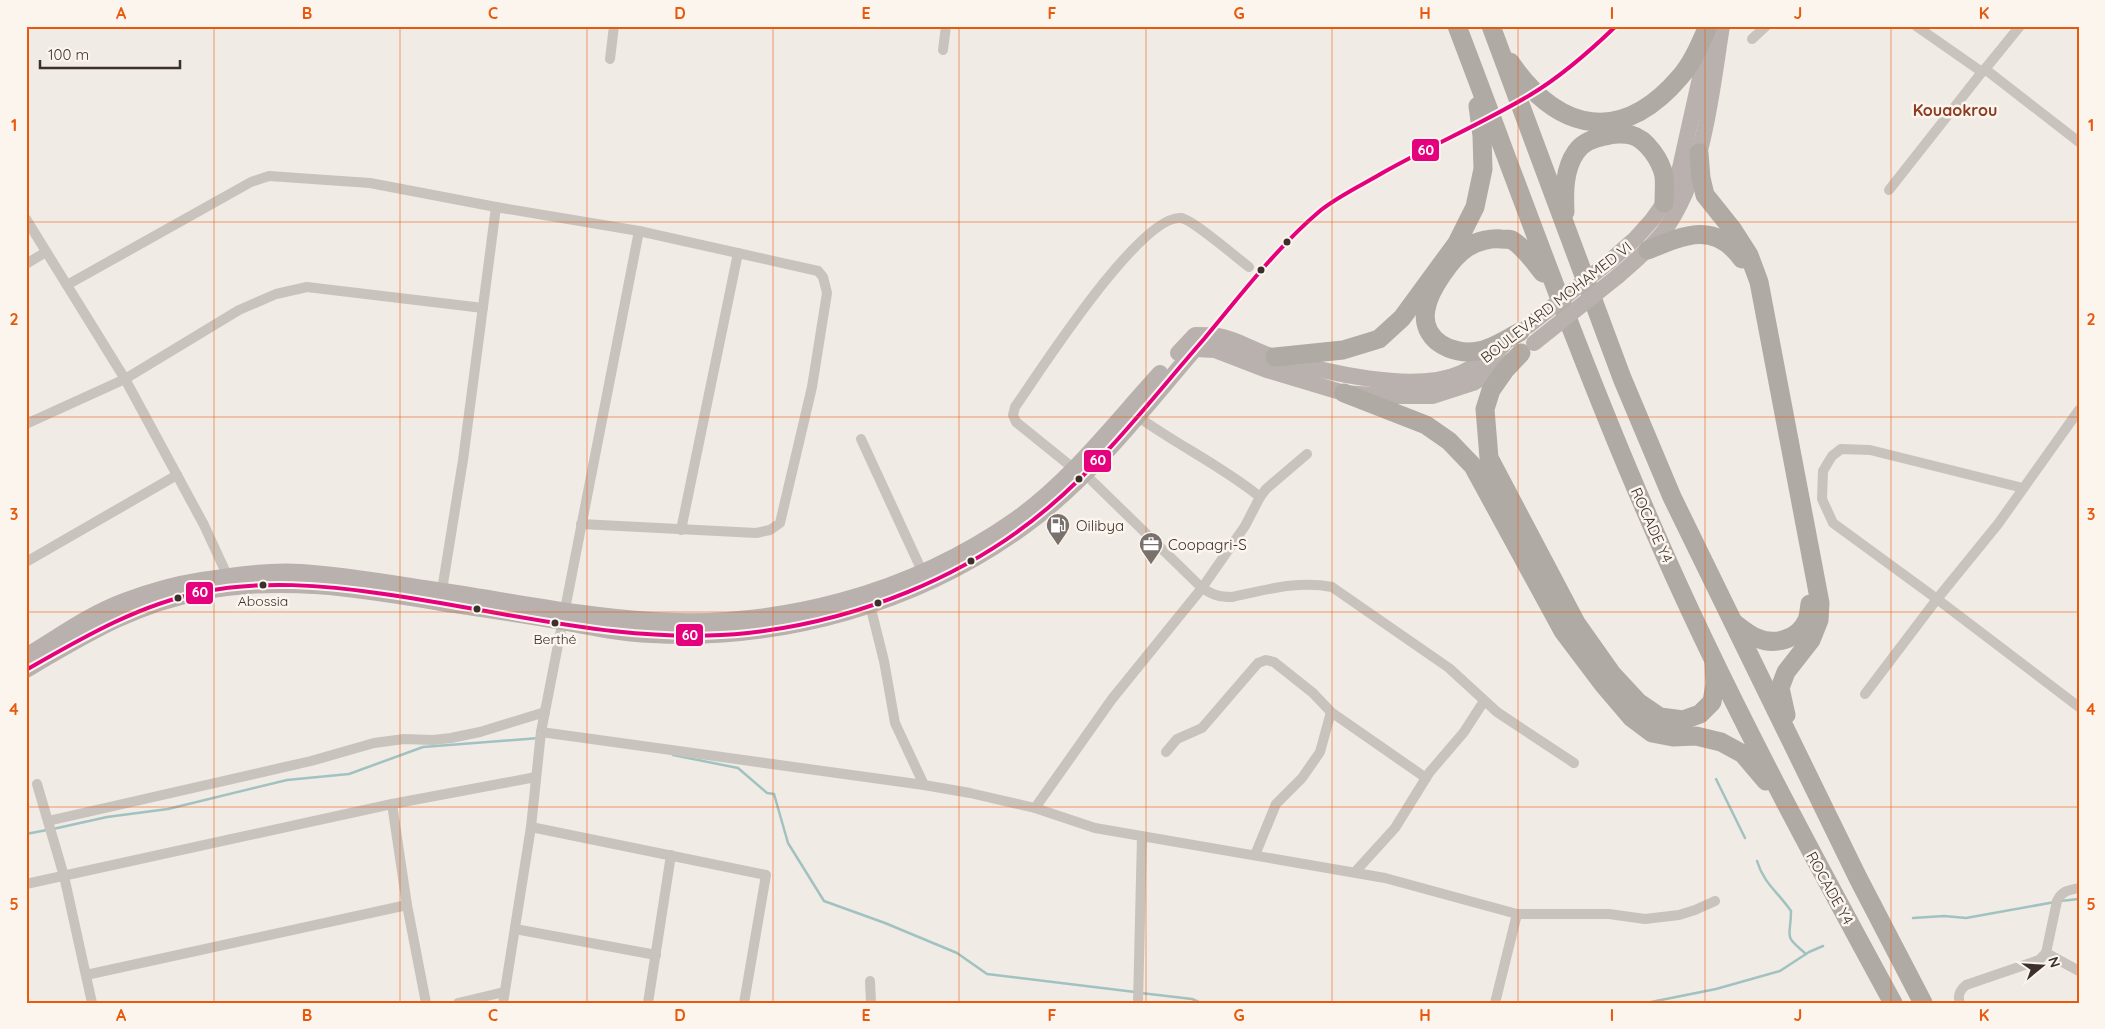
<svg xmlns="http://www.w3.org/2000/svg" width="2105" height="1029" font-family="Quicksand,sans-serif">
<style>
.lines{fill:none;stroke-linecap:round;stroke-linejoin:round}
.stream{stroke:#a1c2c1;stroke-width:2.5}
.street{stroke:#c9c3be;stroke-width:10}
.primary{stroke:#b8b1ad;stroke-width:16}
.highway{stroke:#afaaa4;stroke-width:19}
.primary-bridge{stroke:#b8b1ad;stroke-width:16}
.bus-1-casing{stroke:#fbf5ee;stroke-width:8}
.bus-1{stroke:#e5007d;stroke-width:4}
.grid{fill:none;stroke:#e8590c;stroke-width:1;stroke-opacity:0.55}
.bus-dot{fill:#3b302b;stroke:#fbf5ee;stroke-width:2}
.labels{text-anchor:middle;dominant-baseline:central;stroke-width:5;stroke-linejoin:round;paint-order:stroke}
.bus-label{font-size:14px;fill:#3b302b;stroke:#fbf5ee}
.street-label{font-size:15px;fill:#3b302b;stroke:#fbf5ee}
.poi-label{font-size:15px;fill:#3b302b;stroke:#fbf5ee;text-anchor:start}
.neighbourhood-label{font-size:16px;font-weight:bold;fill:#8c3b22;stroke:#fbf5ee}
.line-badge{stroke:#fbf5ee;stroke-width:2}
.badge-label{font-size:14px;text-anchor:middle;font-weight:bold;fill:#fff}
.neatline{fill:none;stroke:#e8590c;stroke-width:2}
.grid-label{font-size:16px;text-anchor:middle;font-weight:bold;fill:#e8590c}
</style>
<rect width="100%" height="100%" fill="#f0ebe5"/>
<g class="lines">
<g class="stream">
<polyline points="673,755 738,768 767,793 774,794 788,843 824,901 885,923 957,953 987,974 1135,992"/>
<polyline points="1716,779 1745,838"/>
<polyline points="53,829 107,817 168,809 287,780 349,774 423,747 539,738"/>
<polyline points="26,834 47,830"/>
<path d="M1757 861C1764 884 1778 892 1791 911 1791 939 1782 934 1806 954"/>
<polyline points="2060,901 2079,899"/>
<polyline points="1913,918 1944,916 1966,918 2055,902"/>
<polyline points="1141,993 1192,999 1201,1003"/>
<polyline points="1646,1003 1716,989 1780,971 1809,952 1823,946"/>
</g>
<g class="street">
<polyline points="1916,26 1982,72 1985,69 2079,142"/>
<polyline points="1752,39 1766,26"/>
<polyline points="943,50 946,26"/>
<polyline points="610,59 614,26"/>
<polyline points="1985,69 2020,26"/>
<polyline points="1889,190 1982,72"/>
<polyline points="26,219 125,379 204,525 228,577"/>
<polyline points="26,264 46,252"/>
<polyline points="67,285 251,182 269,176 370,183 496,207 639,231 818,271 823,277 827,293 812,387 780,523 770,530 756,533 581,524"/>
<path d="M1137 416C1177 445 1222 466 1260 497L1266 489 1307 454"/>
<polyline points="26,424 125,379 239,310 276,294 307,287 483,308"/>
<polyline points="861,439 922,571"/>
<path d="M1073 468 1016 422 1013 415 1015 407C1039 373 1140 214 1181 218 1192 219 1237 258 1249 267"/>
<path d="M1085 474 1202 588C1213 595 1219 597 1232 597 1265 590 1299 580 1332 587L1449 668 1497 712 1574 763"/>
<polyline points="2023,488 1870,450 1841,449 1832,456 1823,471 1822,499 1833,523 1937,599 2079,707"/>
<polyline points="681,530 738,253"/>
<polyline points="26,562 177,475"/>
<polyline points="442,590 463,460 496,207"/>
<polyline points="870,605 884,661 895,723 924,785 970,793 1035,808 1095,828 1385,878 1517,914 1609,914 1645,919 1679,915 1695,910 1715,901"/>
<polyline points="1865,694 1937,599 1998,524 2079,410"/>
<polyline points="541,732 924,785"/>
<polyline points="1166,752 1177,739 1202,728 1258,663 1266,660 1274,662 1313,693 1331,712 1426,778"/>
<polyline points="37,784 64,876 92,1003"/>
<polyline points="392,804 407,905 426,1003"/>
<polyline points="1035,808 1112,699 1202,588 1245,526 1260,497"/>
<polyline points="48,821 311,761 374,743 404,739 433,740 451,738 480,732 545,712"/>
<polyline points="531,827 766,875 744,1003"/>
<polyline points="1255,855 1276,804 1302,778 1320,752 1331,712"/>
<polyline points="1355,872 1395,828 1429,773 1464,732 1484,701"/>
<polyline points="26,884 392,804 536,777"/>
<polyline points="515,929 656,955"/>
<polyline points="2046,953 2079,971"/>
<polyline points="86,975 407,905"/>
<polyline points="870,981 871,1003"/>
<polyline points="458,1003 504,992"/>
<polyline points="503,1003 531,827 541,732 639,231"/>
<polyline points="648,1003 671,855"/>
<polyline points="1138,1003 1142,836"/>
<polyline points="1495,1003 1517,914"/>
<path d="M1960 1003C1957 995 1960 990 1966 985L2039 960 2046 953 2057 901C2062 891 2068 890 2079 888"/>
</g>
<g class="primary">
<polyline points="1610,261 1635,239 1652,220 1664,203 1680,168 1710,33"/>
<path d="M1618 276C1634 262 1651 248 1664 231 1705 174 1711 94 1722 26"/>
<path d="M1178 353 1195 335C1203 335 1211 335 1218 336 1237 339 1256 352 1275 357 1323 372 1414 394 1461 373 1476 366 1490 356 1503 346"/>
<path d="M26 656C58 637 89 614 124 601 148 592 176 584 202 580 234 575 268 570 301 572 348 575 396 584 443 591 512 601 582 616 652 620 780 628 911 593 1016 519 1071 480 1115 422 1160 373"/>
<path d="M26 670C84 636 135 604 203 592 282 576 362 590 441 603 481 609 522 615 562 622 592 628 622 634 652 635 783 642 918 604 1025 526 1091 478 1142 411 1195 349L1215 350 1267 370 1344 393 1387 396H1433L1473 383 1510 361"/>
</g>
<g class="highway">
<path d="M1457 26C1521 194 1581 363 1653 528 1723 690 1808 847 1893 1003"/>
<polyline points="1491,26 1622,378 1672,497 1858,878 1923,1003"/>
<path d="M1510 62C1559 133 1622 145 1680 77 1693 62 1700 44 1708 26"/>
<polyline points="1699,153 1701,178 1705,195 1733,230 1749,255 1759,282 1820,603 1819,620 1811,640 1786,672 1780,688 1786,715"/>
<path d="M1565 212C1564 192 1564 169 1576 152 1582 143 1594 138 1605 136 1612 134 1624 133 1631 135 1647 139 1661 161 1664 176 1665 184 1664 194 1664 203"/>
<path d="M1648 250C1684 235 1715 221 1742 259"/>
<path d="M1520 332C1508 338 1492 349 1478 351 1452 356 1420 340 1426 309 1429 290 1452 257 1468 247 1477 241 1491 238 1501 239 1505 239 1509 239 1512 240 1525 248 1534 262 1543 273"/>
<polyline points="1521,353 1505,370 1491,390 1485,409 1489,458 1576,623 1612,674 1638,702 1660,717 1683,720 1700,714 1712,702 1715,684 1714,663"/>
<polyline points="1275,357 1343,350 1379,339 1402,318 1457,243 1475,207 1483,169 1482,136 1478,106"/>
<polyline points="1344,393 1426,425 1449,441 1473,466 1563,631 1603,684 1632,718 1652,733 1673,737 1696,736 1721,742 1743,754 1766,781"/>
<path d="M1734 623C1741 628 1749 635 1757 638 1775 646 1799 639 1807 620 1809 615 1809 609 1810 604"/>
</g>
<g class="primary-bridge">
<polyline points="1528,326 1610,261"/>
<polyline points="1534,343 1618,276"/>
</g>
<g class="bus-1-casing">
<path id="bus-1" d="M26 670C82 638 138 605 202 592 262 580 324 585 384 594 505 611 625 646 748 633 855 621 966 578 1049 507 1107 458 1154 396 1204 339 1241 295 1277 247 1321 210 1340 195 1364 184 1384 172 1432 145 1483 123 1530 95 1562 76 1589 52 1616 26"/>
</g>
<use href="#bus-1" class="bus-1"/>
</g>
<path class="grid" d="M214 26V1003M400 26V1003M587 26V1003M773 26V1003M959 26V1003M1146 26V1003M1332 26V1003M1518 26V1003M1705 26V1003M1891 26V1003M26 222H2079M26 417H2079M26 612H2079M26 807H2079"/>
<defs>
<g id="fuel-pin" transform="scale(1.25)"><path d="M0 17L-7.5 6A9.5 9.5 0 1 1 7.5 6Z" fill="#7a716c" stroke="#fbf5ee"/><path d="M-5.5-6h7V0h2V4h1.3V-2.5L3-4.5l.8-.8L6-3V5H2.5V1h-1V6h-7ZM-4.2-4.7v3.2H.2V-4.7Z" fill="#fff"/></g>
<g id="office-pin" transform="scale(1.25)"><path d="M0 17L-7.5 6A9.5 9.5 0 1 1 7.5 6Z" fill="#7a716c" stroke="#fbf5ee"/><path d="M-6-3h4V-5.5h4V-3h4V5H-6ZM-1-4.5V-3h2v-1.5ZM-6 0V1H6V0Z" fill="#fff"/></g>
</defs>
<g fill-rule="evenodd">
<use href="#fuel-pin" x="1058" y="525"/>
<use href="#office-pin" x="1151" y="544"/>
</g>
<g class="bus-dot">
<circle cx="1287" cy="242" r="4.5"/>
<circle cx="1261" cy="270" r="4.5"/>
<circle cx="1079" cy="479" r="4.5"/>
<circle cx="971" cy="561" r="4.5"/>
<circle cx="263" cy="585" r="4.5"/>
<circle cx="178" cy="598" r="4.5"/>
<circle cx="878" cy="603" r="4.5"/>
<circle cx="477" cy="609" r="4.5"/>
<circle cx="555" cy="623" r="4.5"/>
</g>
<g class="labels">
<g class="bus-label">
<text x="263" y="601">Abossia</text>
<text x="555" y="639">Berthé</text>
</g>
<g class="street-label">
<text transform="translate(1556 302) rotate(-38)">BOULEVARD MOHAMED VI</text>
<text transform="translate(1652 525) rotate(66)">ROCADE Y4</text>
<text transform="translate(1830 888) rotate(61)">ROCADE Y4</text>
</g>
<g class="poi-label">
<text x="1076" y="525">Oilibya</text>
<text x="1168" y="544">Coopagri-S</text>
</g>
<g class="neighbourhood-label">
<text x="1955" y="110">Kouaokrou</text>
</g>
</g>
<g class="line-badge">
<rect x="1411" y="138" width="29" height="24" rx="5" fill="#e5007d"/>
<rect x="1083" y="449" width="29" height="24" rx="5" fill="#e5007d"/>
<rect x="185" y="581" width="29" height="24" rx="5" fill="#e5007d"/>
<rect x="675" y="623" width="29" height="24" rx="5" fill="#e5007d"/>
</g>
<g class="badge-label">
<text x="1426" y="155">60</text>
<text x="1098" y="465">60</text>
<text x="200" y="597">60</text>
<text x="690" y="640">60</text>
</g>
<rect width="2105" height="1029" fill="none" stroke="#fbf5ee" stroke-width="55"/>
<g transform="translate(2042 966) rotate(72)" stroke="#fbf5ee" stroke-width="4" paint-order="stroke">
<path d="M0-4L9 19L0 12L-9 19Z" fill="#3b302b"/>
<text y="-8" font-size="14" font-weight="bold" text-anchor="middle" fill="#3b302b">N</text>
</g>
<path d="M40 60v8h140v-8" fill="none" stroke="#3b302b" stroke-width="2.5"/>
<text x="48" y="60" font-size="15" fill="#3b302b" stroke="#fbf5ee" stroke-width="4" paint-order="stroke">100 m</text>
<rect x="28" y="28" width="2050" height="974" class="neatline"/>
<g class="grid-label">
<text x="121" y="19">A</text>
<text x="307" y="19">B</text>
<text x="493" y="19">C</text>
<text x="680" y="19">D</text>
<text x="866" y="19">E</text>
<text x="1052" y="19">F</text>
<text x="1239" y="19">G</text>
<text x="1425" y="19">H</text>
<text x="1612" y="19">I</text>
<text x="1798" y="19">J</text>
<text x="1984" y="19">K</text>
<text x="14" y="131">1</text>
<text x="2091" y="131">1</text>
<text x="14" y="325">2</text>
<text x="2091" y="325">2</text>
<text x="14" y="520">3</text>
<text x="2091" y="520">3</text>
<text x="14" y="715">4</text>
<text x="2091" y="715">4</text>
<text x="14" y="910">5</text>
<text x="2091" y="910">5</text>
<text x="121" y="1021">A</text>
<text x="307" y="1021">B</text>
<text x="493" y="1021">C</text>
<text x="680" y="1021">D</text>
<text x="866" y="1021">E</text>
<text x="1052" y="1021">F</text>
<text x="1239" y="1021">G</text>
<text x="1425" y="1021">H</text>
<text x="1612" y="1021">I</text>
<text x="1798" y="1021">J</text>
<text x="1984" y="1021">K</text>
</g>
</svg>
